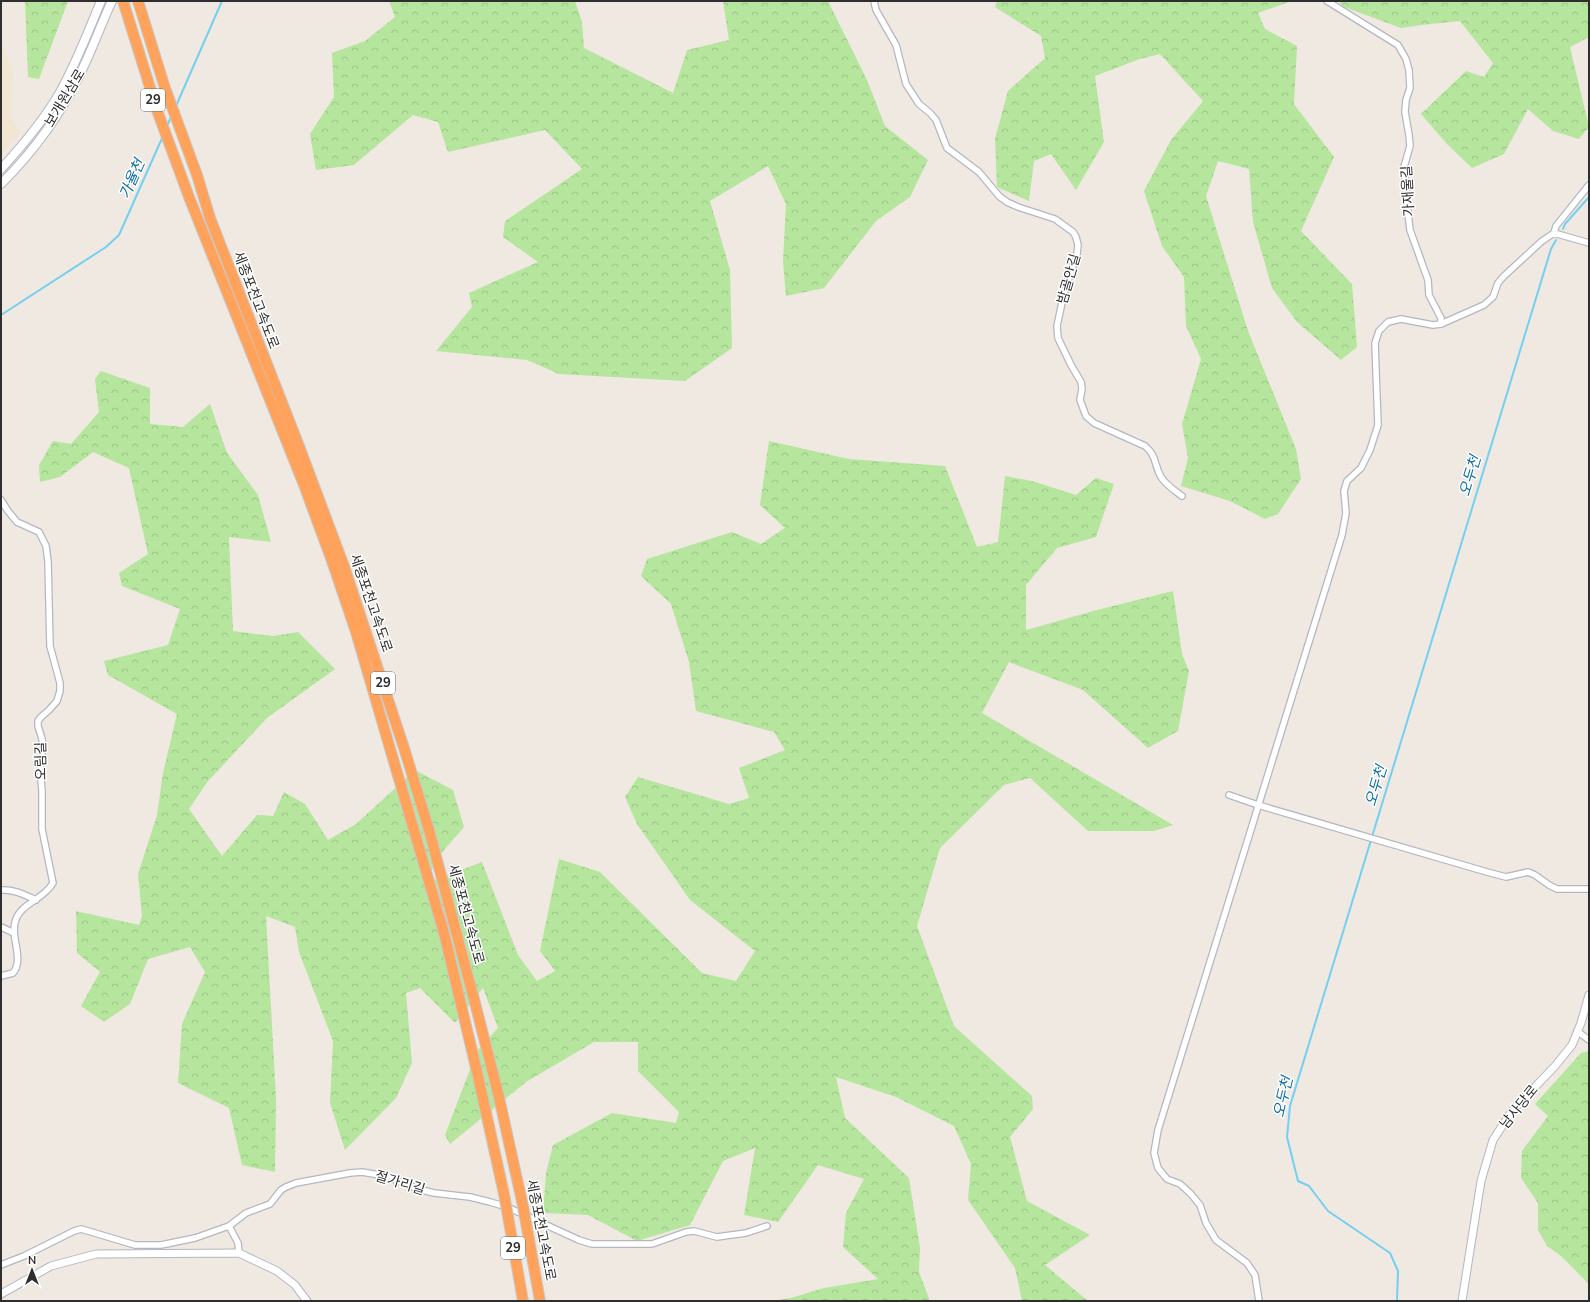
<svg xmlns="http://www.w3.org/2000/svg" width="1590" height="1302" font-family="'Nunito Sans','Noto Sans KR',sans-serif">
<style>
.education{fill:#f0e6d1}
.forest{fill:url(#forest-crowns)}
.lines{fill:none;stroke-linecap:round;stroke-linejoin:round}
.stream{stroke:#75cff0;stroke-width:2}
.minor-casing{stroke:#b4b7c1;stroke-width:8}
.tertiary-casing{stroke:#b4b7c1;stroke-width:9}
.secondary-casing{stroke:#b4b7c1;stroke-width:10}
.motorway-casing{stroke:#c9c9c9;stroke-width:12}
.minor{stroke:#fff;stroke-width:5.5}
.tertiary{stroke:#fff;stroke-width:7}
.secondary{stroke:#fff;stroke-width:8}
.motorway{stroke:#ffa35c;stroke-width:10}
.motorway-bridge-casing{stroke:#c9c9c9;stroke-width:12;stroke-linecap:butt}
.motorway-bridge{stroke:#ffa35c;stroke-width:10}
.labels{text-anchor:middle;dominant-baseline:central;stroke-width:3;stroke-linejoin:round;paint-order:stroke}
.shield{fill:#fff;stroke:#6d6d6d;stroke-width:1}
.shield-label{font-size:13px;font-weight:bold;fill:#2e2e2e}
.street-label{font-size:14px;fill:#2e2e2e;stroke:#fff}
.water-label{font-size:15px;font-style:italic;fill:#0d6fa3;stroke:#fff}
</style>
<defs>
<pattern id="forest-crowns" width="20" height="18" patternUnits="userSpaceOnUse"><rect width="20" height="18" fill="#b6e59e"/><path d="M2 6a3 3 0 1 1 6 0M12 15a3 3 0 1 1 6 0" fill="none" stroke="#9dc588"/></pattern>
</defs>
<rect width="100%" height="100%" fill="#efe9e1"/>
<polygon class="education" points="1,45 3,46 13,73 11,117 20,133 1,155"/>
<g class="forest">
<polygon points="25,1 68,1 39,79 28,77"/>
<polygon points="389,1 575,1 582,22 584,48 673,93 687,50 729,40 723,1 828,1 867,80 885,126 928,160 910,197 876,221 824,288 786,296 783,261 786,204 768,166 710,201 730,270 732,348 685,381 559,374 527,360 436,351 472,307 469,293 538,262 503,237 505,221 582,169 545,130 448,152 438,122 413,115 354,165 316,170 310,134 334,97 332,53 365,41 395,17"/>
<polygon points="997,1 1292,1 1258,13 1265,29 1297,46 1294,104 1334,157 1301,231 1352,284 1357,347 1341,360 1297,322 1272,288 1253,222 1249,169 1218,161 1206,196 1248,331 1296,449 1301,479 1278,514 1265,519 1230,501 1181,486 1188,458 1182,424 1201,359 1186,326 1184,277 1162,246 1144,191 1171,140 1203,101 1160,54 1140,59 1095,76 1104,142 1076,190 1051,154 1034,161 1029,201 997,187 995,139 1008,91 1045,58 1041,36 995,7"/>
<polygon points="1338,1 1589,1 1589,37 1570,47 1589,127 1579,139 1553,131 1528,109 1504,154 1472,168 1447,144 1421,114 1466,71 1484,77 1493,63 1460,21 1421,25 1401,28 1344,7"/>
<polygon points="101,371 150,388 150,424 183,427 210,404 227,453 258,495 271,542 229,537 233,631 273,636 298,632 335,669 267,718 208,781 189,809 222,856 257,815 273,816 284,792 305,804 328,840 356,824 415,770 453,790 464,827 437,858 426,883 482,862 518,955 537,981 555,971 540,951 559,859 600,872 702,973 736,981 755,951 690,900 637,824 625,797 638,777 729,804 749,798 739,768 785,750 774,732 696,711 689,662 671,604 641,576 647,559 732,532 761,544 785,528 760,505 769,441 849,459 945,466 977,547 998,542 1005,476 1032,481 1076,495 1096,478 1114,484 1096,537 1057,548 1026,585 1026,630 1097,610 1173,591 1182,654 1189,671 1178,731 1148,748 1083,690 1009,662 982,713 1173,825 1154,831 1088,831 1030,778 1004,785 940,848 917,926 954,1026 1032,1096 1033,1109 1010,1137 1027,1201 1090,1235 1045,1265 1088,1301 1022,1301 1015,1268 968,1200 971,1164 954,1126 896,1097 836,1077 845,1118 909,1178 920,1248 919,1272 930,1301 771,1301 791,1298 824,1288 878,1279 843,1247 846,1213 864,1179 818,1165 778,1222 744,1215 755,1148 723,1161 690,1225 637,1241 588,1215 543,1213 546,1173 553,1145 612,1113 676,1123 679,1112 638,1071 638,1042 594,1042 526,1082 450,1144 445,1135 477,1051 498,1028 483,988 455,1023 420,988 406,993 412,1063 396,1098 345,1150 330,1103 333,1041 299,952 295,927 266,916 276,1098 275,1172 242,1165 229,1108 178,1083 182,1024 205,972 190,947 148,959 130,1004 104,1022 81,1006 100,972 77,953 76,911 139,925 142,916 138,874 157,815 163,773 177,714 108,675 104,661 168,645 180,609 122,586 119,573 148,554 129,468 93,452 60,477 40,482 39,465 53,441 71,444 99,412 95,379"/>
<polygon points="1589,1051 1589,1284 1561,1256 1547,1246 1538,1230 1538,1203 1521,1178 1522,1151 1548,1116 1535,1104 1581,1053"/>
</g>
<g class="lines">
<g class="stream">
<polyline points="176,106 222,1"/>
<polyline points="167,126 171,117"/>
<polyline points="1563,229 1565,224 1589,197"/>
<polyline points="1,315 106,247 119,235 163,136"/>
<polyline points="1397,1301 1398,1271 1390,1253 1328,1211 1309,1186 1298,1181 1287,1137 1290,1106 1551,249 1556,240"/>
</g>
<g class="minor-casing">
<g id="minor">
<path d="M874 1 876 10 896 45 906 84 919 104 930 113 936 120 947 148 979 172 999 196 1007 202 1018 207 1055 219 1073 232 1076 237 1078 245 1077 254 1064 293 1057 326 1058 338 1071 365 1081 382 1082 389 1080 400 1086 416 1094 423 1145 446C1157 456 1154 465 1161 477 1166 485 1174 490 1182 496"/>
<polyline points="1327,1 1398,45 1406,59 1409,70 1410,88 1406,100 1405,112 1409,135 1410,146 1404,167 1408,214 1410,230 1428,280 1429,295 1441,318 1441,324"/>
<polyline points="1554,233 1556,226 1589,185"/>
<path d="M1 500 8 511 17 522 39 532 46 546 48 561 50 646 60 683V691L57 701 49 710 41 717 38 721V726L42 739 43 746 40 769 42 791V829L53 883C44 899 21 904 16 919 9 937 25 958 13 973L1 976"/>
<polyline points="1229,795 1258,805 1487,872 1506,877 1528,872 1535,875 1549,885 1557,889 1589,889"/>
<path d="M1 890C14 889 25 895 36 900"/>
<polyline points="1,927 14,933"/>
<polyline points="1577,1031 1589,1040"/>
<polyline points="229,1226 238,1243 239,1253"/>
<polyline points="1,1265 24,1256 74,1231 81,1229 88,1231 135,1245 161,1245 195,1238 229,1226 246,1213 270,1204 281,1190 286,1187 296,1183 350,1173 362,1172 385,1176 418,1189 434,1193 470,1197 490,1202 507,1207 579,1240 592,1244 652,1244 686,1232 694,1231 717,1237 746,1233 767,1226"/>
<polyline points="1259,1301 1255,1275 1247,1263 1216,1240 1206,1223 1200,1205 1190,1193 1180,1184 1167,1179 1158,1168 1154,1153 1158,1130 1342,535 1346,513 1344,491 1347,481 1361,468 1370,450 1378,425 1375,343 1379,331 1388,322 1401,319 1433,325 1441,324 1484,305 1493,297 1498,283 1504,276 1542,241 1554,233 1589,243"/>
</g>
</g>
<g class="tertiary-casing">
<g id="tertiary">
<polyline points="1,1294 51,1266 96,1254 239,1253 277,1271 295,1285 307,1301"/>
<polyline points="1462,1301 1481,1181 1493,1140 1512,1111 1555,1066 1572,1045 1581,1023 1589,995"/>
</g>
</g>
<g class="secondary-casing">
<g id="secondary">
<path d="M1 169C23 145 43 121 59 94 76 64 88 32 101 1"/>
<path d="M1 184C33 152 62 112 81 72 93 48 101 24 112 1"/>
</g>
</g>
<g class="motorway-casing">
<g id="motorway">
<polyline points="123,1 158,113 189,197 304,485 332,561 356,632 444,933 477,1072 504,1194"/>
<polyline points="138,1 165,88 197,175 210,218 299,446 344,566 404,748 429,830 475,1003 498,1093 523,1206"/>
</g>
</g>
<use href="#minor" class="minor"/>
<use href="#tertiary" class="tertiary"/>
<use href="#secondary" class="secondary"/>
<use href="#motorway" class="motorway"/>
<g class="motorway-bridge-casing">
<g id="motorway-bridge">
<polyline points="504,1194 523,1301"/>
<polyline points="523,1206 540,1301"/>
</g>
</g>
<use href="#motorway-bridge" class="motorway-bridge"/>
</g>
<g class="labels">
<g class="shield">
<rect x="141" y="89" width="24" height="22" rx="3"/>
<rect x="371" y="672" width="24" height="22" rx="3"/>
<rect x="501" y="1237" width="24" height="22" rx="3"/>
</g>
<g class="shield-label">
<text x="153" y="100">29</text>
<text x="383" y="683">29</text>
<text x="513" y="1248">29</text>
</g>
<g class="street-label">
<text transform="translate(65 98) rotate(-59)">보개원삼로</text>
<text transform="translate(1408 191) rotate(-93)">가재울길</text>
<text transform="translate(1069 279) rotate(-74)">밤골안길</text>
<text transform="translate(256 300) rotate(69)">세종포천고속도로</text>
<text transform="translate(371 603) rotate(71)">세종포천고속도로</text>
<text transform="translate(41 761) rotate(-91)">오림길</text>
<text transform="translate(466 914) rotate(75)">세종포천고속도로</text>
<text transform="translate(1519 1107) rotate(-51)">남사당로</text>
<text transform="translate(400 1183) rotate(17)">절가리길</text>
<text transform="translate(541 1230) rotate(79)">세종포천고속도로</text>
</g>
<g class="water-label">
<text transform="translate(132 179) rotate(-66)">가율천</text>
<text transform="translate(1470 476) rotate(-73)">오두천</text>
<text transform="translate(1376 786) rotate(-73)">오두천</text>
<text transform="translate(1283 1097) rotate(-77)">오두천</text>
</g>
</g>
<rect width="1590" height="1302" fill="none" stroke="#2e2e2e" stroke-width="4"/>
<g transform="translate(32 1270)" stroke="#ffffff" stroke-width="3" paint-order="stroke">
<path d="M0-3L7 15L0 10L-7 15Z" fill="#2e2e2e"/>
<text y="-6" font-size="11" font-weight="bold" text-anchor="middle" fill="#2e2e2e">N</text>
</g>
</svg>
